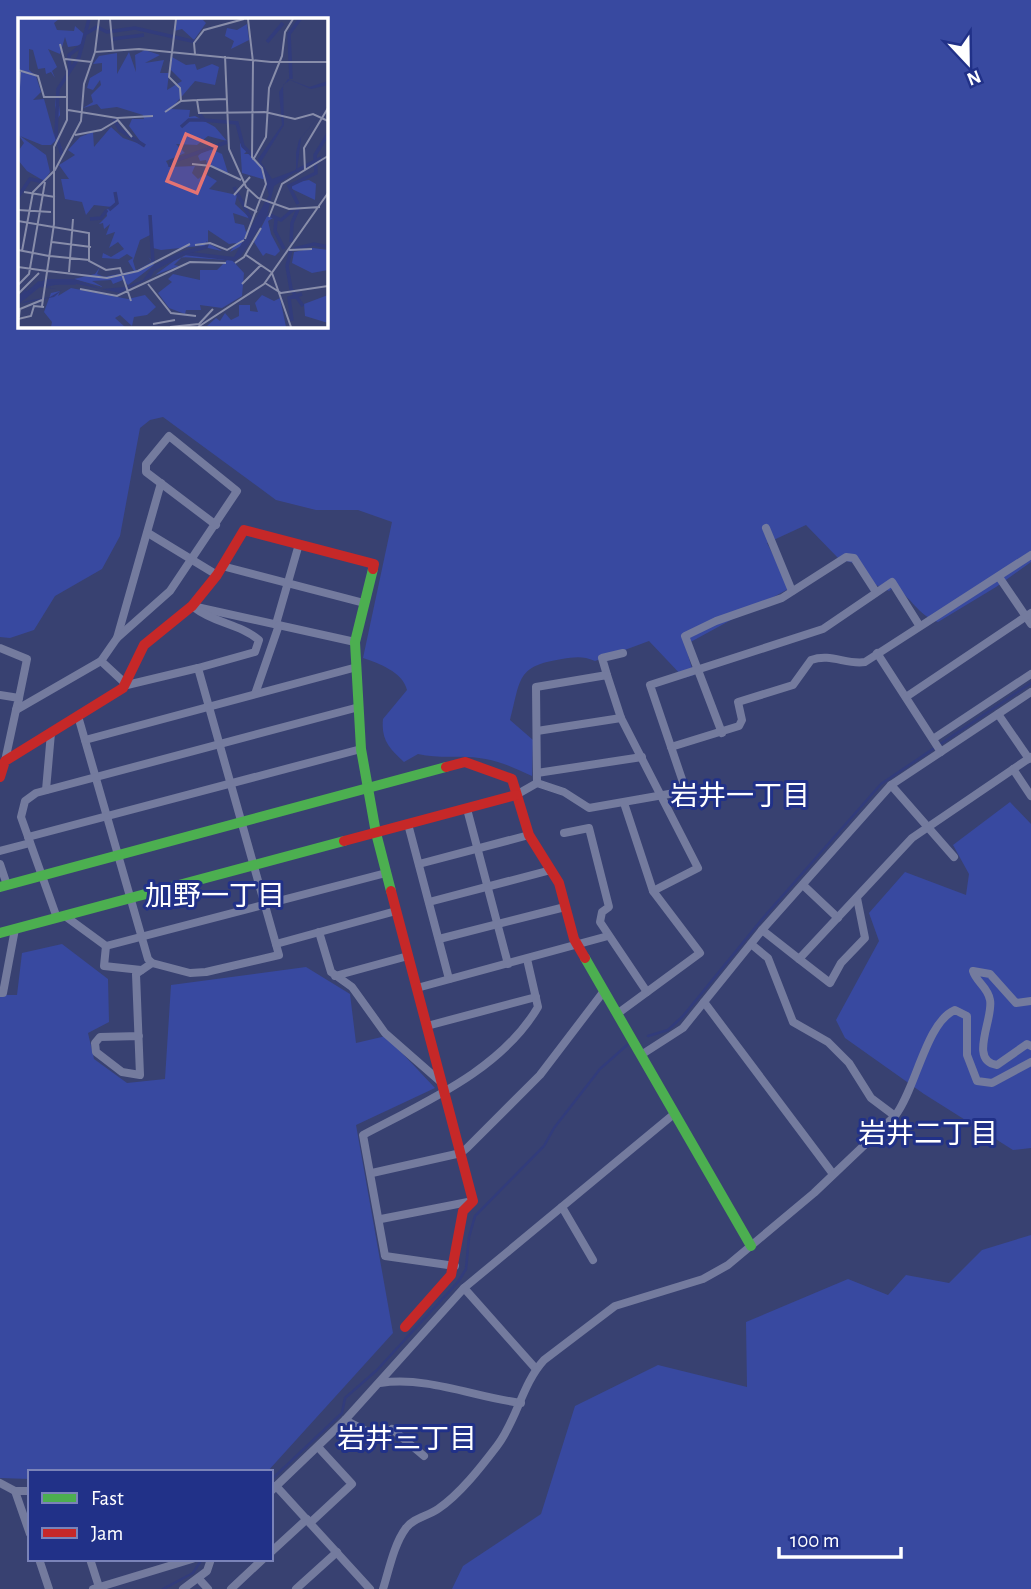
<svg xmlns="http://www.w3.org/2000/svg" width="1031" height="1589" font-family="'Alegreya Sans','Noto Sans JP',sans-serif">
<style>
.green{fill:#3849a0;fill-rule:evenodd}
.lines{fill:none;stroke-linecap:round;stroke-linejoin:round}
.stream{stroke:#323c7c;stroke-width:2.5}
.street{stroke:#747b9e;stroke-width:8}
.fast{stroke:#4caf50;stroke-width:10}
.jam{stroke:#c62828;stroke-width:10}
.labels{text-anchor:middle;dominant-baseline:central;stroke-width:6;stroke-linejoin:round;paint-order:stroke}
.neighbourhood-label{font-size:28px;fill:#fff;stroke:#213188}
.inset-river{fill:none;stroke:#323c7c;stroke-width:3.5}
.inset-road{fill:none;stroke:#888daa;stroke-width:2}
.view{fill:#e47373;fill-opacity:0.15;stroke:#e47373;stroke-width:3.5}
.inset-edge{fill:none;stroke:#fff;stroke-width:3.5}
</style>
<rect width="100%" height="100%" fill="#384171"/>
<g class="green">
<path d="M0 0H1031V562L996 587 938 622C917 615 912 597 894 587L889 591 876 585 857 564 839 559 806 525 767 543 790 588 685 645 694 675 684 678 649 641 595 661C583 656 575 657 562 659 516 666 521 679 510 720L533 740 532 776C514 768 498 760 479 758 459 755 439 759 418 754L404 762C389 748 381 740 383 719L407 690C403 672 378 663 363 658L392 522 358 510H316L276 500 163 417 150 420 140 428 120 536 102 569 55 596 34 630 10 638 0 637ZM19 19H326V326H19Z"/>
<polygon points="1010,802 1031,824 1031,1148 1013,1150 924,1094 845,1038 836,1020 879,941 869,913 905,872 966,895 969,874 953,845"/>
<polygon points="62,944 108,979 109,1022 88,1033 94,1059 127,1083 165,1079 171,985 306,967 350,994 356,1043 386,1036 435,1088 356,1125 393,1333 267,1472 30,1472 30,1479 0,1478 0,995 17,995 22,953"/>
<polygon points="1031,1235 1031,1589 452,1589 463,1566 541,1514 575,1406 658,1365 747,1387 746,1322 848,1279 888,1295 906,1275 949,1283 982,1250"/>
</g>
<g class="lines">
<g class="stream">
<polyline points="648,1036 668,1030 683,1016 763,918 881,784 1031,683"/>
<polyline points="271,1480 342,1413 345,1398 377,1370 458,1282 466,1269 469,1237 475,1216 544,1146 554,1128 600,1069 627,1045"/>
<polyline points="163,1589 193,1573 202,1559"/>
</g>
<g class="street">
<polyline points="766,528 792,591"/>
<polyline points="148,533 217,575"/>
<polyline points="222,566 364,603"/>
<polyline points="999,577 1031,624"/>
<polyline points="192,606 355,642"/>
<path d="M195 608C214 623 240 624 259 640L255 652 198 668"/>
<polyline points="276,624 299,544"/>
<polyline points="117,638 161,483"/>
<polyline points="0,648 27,659 19,698"/>
<polyline points="877,653 941,752"/>
<polyline points="607,675 602,658 623,653"/>
<polyline points="255,694 279,625"/>
<polyline points="0,695 19,698 16,710 101,661 117,638 170,591 237,491 169,436 146,464 146,472 216,525"/>
<polyline points="906,697 1031,613"/>
<polyline points="998,714 1029,759"/>
<polyline points="78,716 148,959 152,963 190,973 206,972 279,955 198,668 127,685 101,661"/>
<polyline points="537,731 621,718"/>
<polyline points="722,733 685,636 716,621 782,598 846,557 854,558 876,592"/>
<polyline points="933,739 1031,674"/>
<polyline points="85,740 357,667"/>
<path d="M671 747 739 726 742 720 738 702 793 685 811 660C831 653 846 665 865 662L1031 555"/>
<polyline points="5,761 16,710"/>
<polyline points="1013,769 1031,796"/>
<polyline points="537,773 642,757"/>
<polyline points="537,783 564,792 589,808 686,791 650,685 823,629 892,582 919,625"/>
<polyline points="537,783 536,687 607,675 621,718 698,868 653,891"/>
<polyline points="891,785 954,857"/>
<polyline points="46,790 51,733"/>
<polyline points="516,795 537,783"/>
<polyline points="467,809 508,964"/>
<polyline points="408,824 449,979"/>
<polyline points="564,833 589,828 609,907 602,912 600,922 647,992"/>
<polyline points="28,837 361,749"/>
<polyline points="0,851 30,843"/>
<polyline points="0,864 7,885"/>
<polyline points="419,864 529,835"/>
<polyline points="803,885 838,918"/>
<polyline points="429,902 551,870"/>
<polyline points="65,916 106,946 386,873"/>
<polyline points="57,918 21,817 25,801 36,793 359,707"/>
<polyline points="762,930 799,959 912,838 1031,757"/>
<polyline points="319,932 331,972 352,987 385,1033 442,1083"/>
<polyline points="439,939 565,907"/>
<polyline points="276,944 396,911"/>
<polyline points="751,944 768,958 793,1022 828,1042 849,1063 871,1098 895,1116"/>
<polyline points="106,946 104,966 141,970"/>
<polyline points="799,959 830,983 841,963 865,938 857,898"/>
<polyline points="335,976 408,956"/>
<polyline points="417,988 608,936"/>
<polyline points="0,993 3,993 15,929"/>
<path d="M1031 1001 1016 1003 990 974 973 971C976 982 988 987 990 1000 994 1018 968 1061 997 1065L1027 1044 1031 1046"/>
<polyline points="704,1002 833,1174"/>
<polyline points="617,1014 700,953 653,891 624,803"/>
<polyline points="427,1026 536,997"/>
<polyline points="139,1036 100,1037 95,1043 96,1052 122,1072 140,1075 136,974 152,963"/>
<polyline points="641,1055 683,1028 762,930 891,785 1031,692"/>
<polyline points="372,1173 461,1153 467,1148 540,1075 604,991"/>
<polyline points="562,1207 593,1260"/>
<polyline points="381,1219 473,1201"/>
<path d="M455 1266 385 1256 363 1135C425 1102 501 1070 538 1007L527 959"/>
<polyline points="464,1288 536,1369"/>
<path d="M380 1383C428 1376 474 1397 521 1403"/>
<polyline points="345,1420 382,1439 392,1429 424,1456"/>
<polyline points="0,1483 15,1491 30,1534"/>
<polyline points="276,1486 370,1589"/>
<polyline points="15,1491 30,1491"/>
<polyline points="271,1491 345,1420 464,1288 674,1114"/>
<polyline points="310,1523 352,1484 318,1447"/>
<polyline points="271,1552 307,1519"/>
<polyline points="39,1559 49,1589"/>
<polyline points="90,1559 99,1587"/>
<polyline points="199,1579 208,1589"/>
<polyline points="93,1589 192,1559"/>
<polyline points="183,1589 207,1571 211,1559"/>
<polyline points="231,1589 263,1559"/>
<polyline points="296,1589 337,1552"/>
<path d="M383 1589C389 1570 394 1544 406 1528 413 1518 428 1516 438 1509 460 1494 481 1467 497 1446 517 1420 522 1384 544 1360L615 1306 703 1279 728 1265 814 1193 895 1116C916 1089 926 1022 955 1010L967 1016V1055L977 1081 992 1083 1031 1062"/>
</g>
<g class="fast">
<polyline points="373,569 355,642 361,749 376,833 391,891"/>
<polyline points="0,887 446,767"/>
<polyline points="0,933 344,841"/>
<polyline points="585,958 751,1246"/>
</g>
<g class="jam">
<polyline points="446,767 465,762 512,779 529,835 559,883 574,939 585,958"/>
<polyline points="0,777 5,761 123,688 144,645 192,606 217,575 244,530 374,564 373,569"/>
<polyline points="344,841 516,795"/>
<polyline points="391,891 473,1201 463,1211 451,1275 405,1327"/>
</g>
</g>
<g class="labels">
<g class="neighbourhood-label">
<text x="740" y="797">岩井一丁目</text>
<text x="215" y="897">加野一丁目</text>
<text x="928" y="1135">岩井二丁目</text>
<text x="407" y="1440">岩井三丁目</text>
</g>
</g>
<g transform="translate(18 18)">
<rect width="310" height="310" fill="#384171"/>
<path d="M0 1H41L36 5 39 12 56 13 57 8 66 16V25L64 30V27L50 29 47 19 42 36 30 31 39 49 34 53 37 60 33 54 28 56 27 50 20 51 15 32 11 31V52L18 58 23 74 15 82 26 81 36 117 40 109 37 103 40 97 37 88 39 71 40 77 42 97 40 100V108L37 116 38 119 43 128 44 131 43 138 39 121 33 127H24L2 118 28 137 32 154 26 163 9 153 0 142V123L1 132 6 125 0 116ZM159 1H184L188 5 176 22 164 11 156 13ZM229 6 231 22 213 31 216 23 207 18 209 10 219 12ZM127 32 142 37 127 45 146 42 142 55H151L149 72 164 63 152 51 154 39 168 47 177 46 179 52 194 46 201 49 197 67 177 63 153 91 172 92 171 99 177 98 197 109 209 123 190 118 179 127 158 126 167 135 148 143 151 149 177 148 174 155 180 161 187 156 199 163 191 171 219 177 217 186 233 201 215 195 217 205 226 207 228 214 235 207 223 228 212 234 218 225 211 226 190 212V225L204 233 181 228 143 232 135 230 132 217 122 222 115 243 118 253 134 244 130 239 135 244 136 247 110 267 105 262 95 266 93 262 74 263 85 269 56 261 77 256 82 249 79 256 86 259 116 253 110 243 115 240 109 236 101 241 84 240 85 235 93 239 106 231 100 224 91 230 97 214 88 217 92 206 86 211 85 205 81 206 89 198 88 192 94 189 76 187 68 197 64 184 47 181 43 161H51L41 147 57 137 50 132 62 119 75 114 76 129 93 109 105 120 125 127 111 108 114 101H126L125 97 99 89 83 91 79 86 65 90 75 84 73 77 83 67 82 62 75 72 69 70 72 60 84 53V45L75 46 81 38 99 35V56L111 34 118 54 117 37ZM222 125 230 132 226 136H233L243 149 248 162 224 155ZM189 129 204 136 210 155 189 147 188 142 182 143 180 138ZM291 162 298 166 297 182 274 171V165ZM249 198 255 200 250 203 253 216 262 233 257 238 248 235 245 238 236 224ZM295 230 310 232V252L294 255 274 245 276 234ZM168 237 212 240 226 255 224 278 204 290 182 287 183 292H168L167 296 151 290 140 275 154 264 150 261 155 256 182 262V252H199L209 242 164 239 156 247 161 248 137 257 156 243ZM53 270 110 281 127 277 138 289 129 297 116 299 114 308 102 297 97 300 107 309H33L34 304 26 294 33 275 42 273 40 278ZM244 277 256 283 262 280 268 309 189 308 198 300 202 303 207 295 213 302 221 298V287H232V293L240 294 237 285ZM310 277V305L287 298 286 286Z" fill="#3849a0"/>
<path d="M270 61 291 69 310 63V67L293 71 272 62 265 67 266 107 243 144 254 161 278 152V135L281 122 310 87 283 120 279 153 256 168 249 198 223 238 216 243 166 237 136 253 133 259 102 275 50 264 28 269 38 271 22 269 1 286 8 283 32 279 44 272 36 279 0 286V279L12 267 7 274 28 261H56L84 271 107 269 125 262 136 247 165 233 216 239 251 177 240 141 264 107 261 74Z" fill="#323c7c"/>
<path class="inset-river" d="M67 16 79 9 89 14 117 10 178 24M94 21 126 17M249 24 265 5M52 53 51 37 64 27M273 61 271 16 282 1M181 95 186 102 219 105 225 128 235 138M96 101 102 112 127 128M163 109 171 102H186M44 137 38 117 40 71 61 39 71 1M173 137 209 124M152 149 153 144 173 137M278 153 303 140M216 169 234 203M0 179 12 161 26 164M280 186 271 168 298 155 297 137 310 116M91 192 99 185 97 174M250 196 263 202 276 191M132 197 135 244M72 201 83 200 89 192M258 201 257 213 266 231M273 224 274 205 281 189M276 231 296 226 310 229M273 232 269 248 273 271 285 288M165 235 188 229 190 224M11 274 21 265H58M274 303 271 280 284 276"/>
<path class="inset-road" d="M81 1 77 34 121 31 253 44H310M92 1 95 33M158 1 151 59 162 70 163 83M177 36 176 25 186 12 226 1M207 38 211 131 228 169 240 180 271 191 302 189M47 41 74 44M0 52 20 58 26 79H50M179 82 208 81M0 84 2 54M50 92 99 100 135 98M147 94 163 83 179 82 181 95 247 94M247 94 277 101 295 96 310 103M99 101 114 119M57 117 83 112 100 102M235 142 248 119 251 70 264 38 267 14 275 1M174 146 193 148 223 162M287 152 286 130 310 90M230 172 227 188 239 194M6 174 37 179M216 177 232 159M0 192 33 194M251 199 264 166 310 138M0 203 71 215V243L88 252 102 250 113 283M227 221 248 166 244 150 234 139 235 44 230 1M34 224 73 229M177 227 192 225 209 232 226 222M0 232 31 238M271 232 294 231M4 233 15 174 37 152 63 103 66 66 77 34M228 237 253 254M32 238 71 242M217 245 226 239 243 210M0 249 29 253M30 253 89 260 120 253 172 226M51 254 55 201M254 255 273 309M247 265 263 275 310 268M130 266 153 295 178 298M224 266 243 247M0 267 11 256 27 164M62 271 99 278 172 244 208 245M0 276 21 255M24 288 36 206V129L49 102V53L42 26M1 299 2 291 24 282M0 301 13 298 16 288 26 289M135 306 157 302M152 309 181 306 195 291M180 309 246 266 310 175"/>
<path class="view" d="M168 116 198 129 179 175 149 163Z"/>
<rect width="310" height="310" class="inset-edge"/>
</g>
<rect x="28" y="1470" width="245" height="91" fill="#213188" stroke="#7a83b8" stroke-width="2"/>
<rect x="42" y="1493" width="35" height="10" fill="#4caf50" stroke="#7a83b8" stroke-width="2"/>
<text x="91" y="1505" font-size="21" fill="#ffffff">Fast</text>
<rect x="42" y="1528" width="35" height="10" fill="#c62828" stroke="#7a83b8" stroke-width="2"/>
<text x="91" y="1540" font-size="21" fill="#ffffff">Jam</text>
<g transform="translate(968 63) rotate(158)" stroke="#213188" stroke-width="5" paint-order="stroke">
<path d="M0-5L12 26L0 18L-12 26Z" fill="#ffffff"/>
<text y="-10" font-size="19" font-weight="bold" text-anchor="middle" fill="#ffffff">N</text>
</g>
<path d="M779 1547v10h122v-10" fill="none" stroke="#ffffff" stroke-width="3.5"/>
<text x="790" y="1547" font-size="21" fill="#ffffff" stroke="#213188" stroke-width="5" paint-order="stroke">100 m</text>
</svg>
